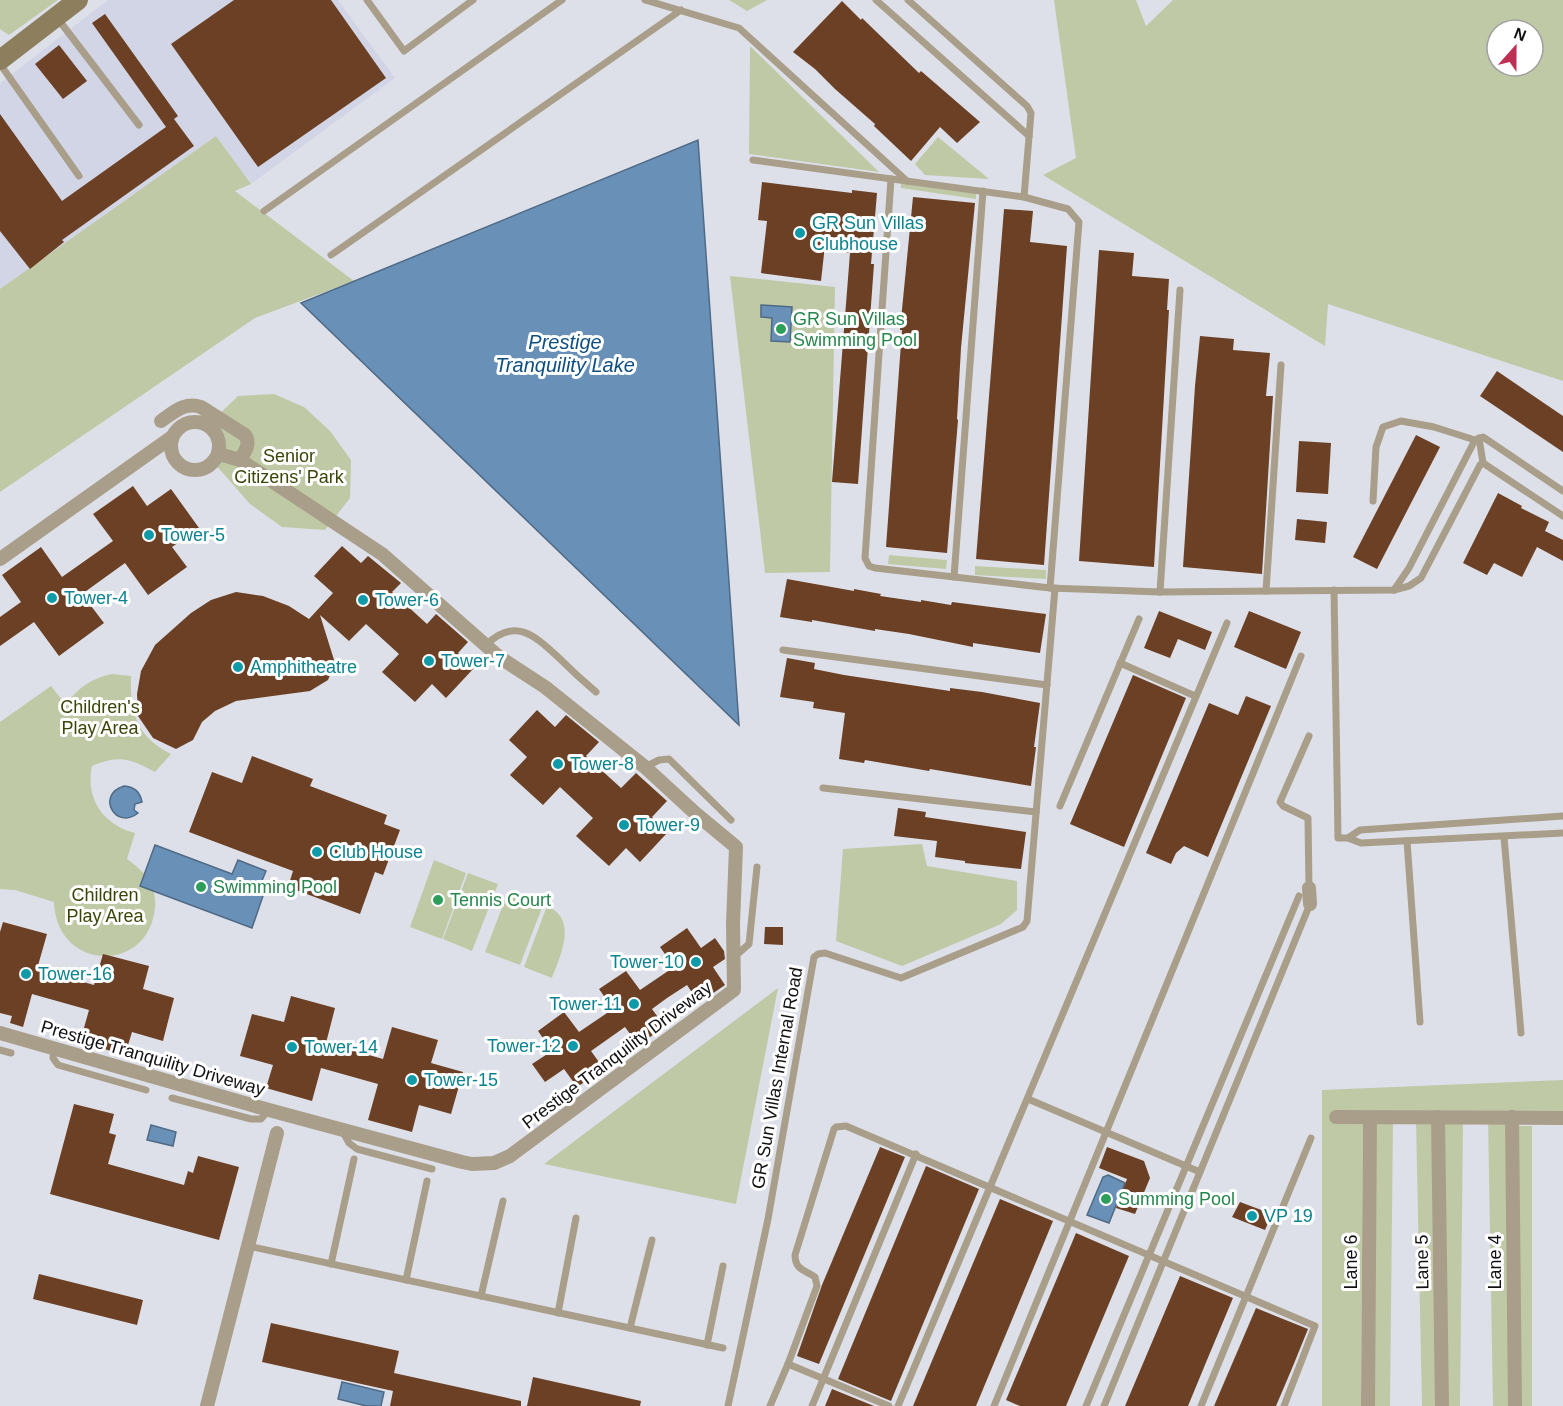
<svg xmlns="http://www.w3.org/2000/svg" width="1563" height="1406" font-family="Arial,sans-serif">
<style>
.built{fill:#d2d5e5}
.green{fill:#bfc9a5;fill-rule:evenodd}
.water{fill:#6990b7;stroke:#4f6a86;stroke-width:1.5}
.building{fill:#6b4024}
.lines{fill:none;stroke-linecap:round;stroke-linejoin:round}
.service{stroke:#a89e89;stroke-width:7}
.minor{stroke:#a89e89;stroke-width:14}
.secondary{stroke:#8d7e5e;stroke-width:20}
.culture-dot{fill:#0f9aa8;stroke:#fff;stroke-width:2}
.leisure-dot{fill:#2e9e5b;stroke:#fff;stroke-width:2}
.labels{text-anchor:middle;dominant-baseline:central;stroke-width:6;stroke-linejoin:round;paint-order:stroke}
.culture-label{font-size:18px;fill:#0d838f;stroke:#fff;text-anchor:start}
.leisure-label{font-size:18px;fill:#27864d;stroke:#fff;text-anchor:start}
.park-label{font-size:18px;fill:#3a4508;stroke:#fff}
.street-label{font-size:18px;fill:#121215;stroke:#fff}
.water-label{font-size:20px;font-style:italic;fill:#0f4e80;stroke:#fff}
</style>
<rect width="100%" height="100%" fill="#dee0e9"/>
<polygon class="built" points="108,0 338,0 395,78 251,184 216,136 0,289 0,83"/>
<g class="green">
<polygon points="0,0 58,0 9,35 0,29"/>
<polygon points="729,0 767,0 747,11"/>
<path d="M1054 0H1136L1146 26 1173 0H1563V381L1328 304 1325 346 1043 175 1076 158ZM1497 30H1533V66H1497Z"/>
<polygon points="750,46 879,172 749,154"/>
<polygon points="216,136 251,184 235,191 354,281 255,318 0,492 0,289"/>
<polygon points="938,137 989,179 925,175 915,164"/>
<polygon points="901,182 976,192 976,199 901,188"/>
<polygon points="730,276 835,287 830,572 765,573"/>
<polygon points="274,394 304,407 330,431 351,460 350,498 325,530 282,527 250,504 215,464 210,423 238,396"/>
<polygon points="889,555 947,560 946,569 888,564"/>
<polygon points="975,566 1046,570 1046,579 975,575"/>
<path d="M112 674 131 676C130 713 136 736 171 754L155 772C131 759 119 754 92 766 85 798 103 825 135 833L127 859C145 872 157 885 155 908 148 975 56 971 54 902L15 890 0 889V722L51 686 66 705C77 688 92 678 112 674Z"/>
<polygon points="922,844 927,866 1017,881 1017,910 1001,924 902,966 836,941 843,849"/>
<polygon points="434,860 466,873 442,939 410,927"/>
<polygon points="468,873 498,884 472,951 443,939"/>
<polygon points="508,892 543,905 520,965 485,952"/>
<path d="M547 906C578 919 561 955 552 978L524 967Z"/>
<polygon points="778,988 736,1204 544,1164"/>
<polygon points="1563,1080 1563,1118 1363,1114 1361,1406 1322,1406 1322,1090"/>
<polygon points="1488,1117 1506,1117 1510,1406 1493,1406"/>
<polygon points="1433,1120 1437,1406 1422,1406 1416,1121"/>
<polygon points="1438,1121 1463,1122 1460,1406 1445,1406"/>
<polygon points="1370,1122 1393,1122 1390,1406 1372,1406"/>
<polygon points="1518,1126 1532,1126 1532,1406 1516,1406"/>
</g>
<g class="water">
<polygon points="698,140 739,725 301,303"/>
<polygon points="761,305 792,307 790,342 771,341 772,318 761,317"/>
<path d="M124 786C135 787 140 792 142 802L135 804 134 810 138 813C116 831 95 795 124 786Z"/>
<polygon points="155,845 232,874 238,860 266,871 259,888 265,890 252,928 140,886"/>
<polygon points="151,1125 176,1132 173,1146 147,1140"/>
<polygon points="1108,1175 1125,1183 1109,1223 1087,1215 1103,1177"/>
<polygon points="342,1382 384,1392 381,1406 366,1406 338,1399"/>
</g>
<g class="building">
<polygon points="234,0 331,0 386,78 258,167 171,44"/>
<polygon points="842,1 861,20 862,18 919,73 921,71 980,122 957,143 940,127 911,161 874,126 875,124 835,89 815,69 793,52"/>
<polygon points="105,14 178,116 174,119 194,146 62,240 64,242 30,269 0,231 0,114 62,201 166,127 92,23"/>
<polygon points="59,45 87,81 63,99 35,64"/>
<polygon points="762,182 852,193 852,190 877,193 871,264 874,264 858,484 832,482 850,253 846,253 847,247 825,245 821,281 761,273 767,221 758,220"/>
<polygon points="913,197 975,203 961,348 957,419 958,420 947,553 886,547 902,330 900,330"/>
<polygon points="1004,209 1033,211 1030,242 1067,246 1044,565 976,559"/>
<polygon points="1099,250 1134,253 1132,276 1169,279 1167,310 1169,310 1154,567 1079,561"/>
<polygon points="1200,336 1234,339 1233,350 1270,353 1266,396 1273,396 1262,574 1183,567 1195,386"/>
<polygon points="1497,371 1563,416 1563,452 1480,396"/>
<polygon points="1416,435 1440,447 1377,569 1353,557"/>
<polygon points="1299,441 1331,443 1328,494 1296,492"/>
<polygon points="133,486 147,506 171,489 199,528 172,547 187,567 148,595 125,563 82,594 104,623 59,656 34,622 0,646 0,617 21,602 2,575 41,547 62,577 113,541 93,514"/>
<polygon points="1498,493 1522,506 1521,508 1549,522 1545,531 1563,540 1563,561 1537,547 1522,577 1494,563 1487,575 1463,563"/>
<polygon points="1297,519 1327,522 1325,543 1295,540"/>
<polygon points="342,546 361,563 368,556 401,583 392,592 427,624 436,614 468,642 458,653 474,668 446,698 432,684 415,702 382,672 399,654 366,624 349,641 320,615 335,663 328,680 310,691 236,701 215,711 202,722 193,740 176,749 153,738 138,716 137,694 141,671 155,645 191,613 211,600 236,592 263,596 289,606 309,619 333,593 314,576"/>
<polygon points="787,579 854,591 854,589 881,594 880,596 921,602 921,600 951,605 952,602 1046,614 1040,653 973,643 973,647 909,634 875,629 875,631 812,620 812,622 780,617"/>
<polygon points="1159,611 1212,632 1205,650 1178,639 1170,658 1144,648"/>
<polygon points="1249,611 1301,632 1286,669 1234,647"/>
<polygon points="787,658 815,663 814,669 844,675 950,691 950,688 982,692 1040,703 1034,747 1036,747 1031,786 930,769 929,771 865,760 864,763 839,759 845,713 813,708 814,702 780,697"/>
<polygon points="1133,675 1186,698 1124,847 1070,824"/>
<polygon points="1246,696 1271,706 1208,857 1184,846 1176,853 1171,864 1146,853 1209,703 1238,715"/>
<polygon points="537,710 555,727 566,715 599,742 586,756 621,788 636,773 667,801 652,817 668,832 640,862 626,848 609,866 576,836 593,818 575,801 560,787 543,805 510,775 527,757 509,740"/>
<polygon points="252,756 313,779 310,786 387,815 384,824 400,830 383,875 375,872 360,914 288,887 293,871 189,832 212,772 242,783"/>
<polygon points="898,808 926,812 925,817 1026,832 1021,869 965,863 965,861 935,857 937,841 894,836"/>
<polygon points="3,922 47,934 37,969 94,985 103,954 149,966 143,989 174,998 163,1041 132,1032 125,1055 80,1042 89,1010 32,994 23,1027 10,1023 12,1016 0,1013 0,932"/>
<polygon points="765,927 783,927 783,945 764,944"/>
<polygon points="687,928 701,948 715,938 724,951 725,959 713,967 725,985 699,1003 687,985 667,998 652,1009 665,1027 638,1045 625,1027 591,1051 604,1069 577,1087 564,1069 545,1082 532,1064 552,1051 538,1031 564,1012 579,1032 613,1009 599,989 626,971 640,990 674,967 660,947"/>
<polygon points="291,996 335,1008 326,1043 383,1059 392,1027 438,1040 431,1063 463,1072 451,1114 419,1105 412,1132 368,1120 378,1084 321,1068 312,1101 266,1088 273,1065 240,1056 252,1014 284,1022"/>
<polygon points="74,1104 114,1114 109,1133 116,1135 108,1164 184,1185 188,1171 193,1173 198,1156 239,1167 219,1240 50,1194"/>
<polygon points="880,1147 905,1157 819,1364 797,1356 822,1285"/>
<polygon points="1107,1147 1144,1161 1150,1178 1135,1214 1116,1208 1127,1179 1099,1168"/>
<polygon points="926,1166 979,1189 891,1401 838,1379"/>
<polygon points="1000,1199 1053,1221 1036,1262 976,1406 913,1406"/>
<polygon points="1240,1202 1272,1214 1265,1230 1232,1217"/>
<polygon points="1076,1233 1129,1256 1066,1406 1020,1406 1006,1400"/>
<polygon points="39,1274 143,1300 137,1325 33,1299"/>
<polygon points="1180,1276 1233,1298 1207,1360 1188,1406 1125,1406"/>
<polygon points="1256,1308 1308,1329 1293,1366 1276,1406 1214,1406"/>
<polygon points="271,1323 399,1351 394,1373 521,1401 521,1406 390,1406 393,1391 262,1362"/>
<polygon points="533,1377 641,1401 640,1406 527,1406"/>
<polygon points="832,1389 874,1406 825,1406"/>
</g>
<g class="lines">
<g class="service">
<polyline points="367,0 404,51 473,0"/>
<polyline points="645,0 739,28 907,181"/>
<polyline points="876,0 1029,136"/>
<polyline points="908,0 1027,106 1031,113 1024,197"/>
<polyline points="58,19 139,125"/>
<polyline points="0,64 79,176"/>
<polyline points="753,160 1024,197 1068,209 1079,222 1050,588"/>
<polyline points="891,179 865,558 869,566 875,568 1050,588 1160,592 1394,590 1409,586 1421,578 1480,465 1483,463 1563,516"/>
<polyline points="264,211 562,0"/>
<polyline points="331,255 681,10"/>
<polyline points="1479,438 1483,463"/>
<polyline points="1373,501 1376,447 1383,427 1401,421 1434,427 1475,440"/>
<polyline points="954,577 983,191"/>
<polyline points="1334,590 1338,838 1348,838"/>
<polyline points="1394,590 1409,568 1475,440 1483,437 1563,491"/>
<polyline points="1266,591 1281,365"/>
<polyline points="1160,592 1180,290"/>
<path d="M486 645C515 617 534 635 558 657 570 669 583 681 596 692"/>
<polyline points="783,650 1047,685"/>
<polyline points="1120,663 1195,696"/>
<polyline points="645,767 659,760 669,759 731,820"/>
<polyline points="823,788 1036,812"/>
<polyline points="1060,806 1139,619"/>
<polyline points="1563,816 1360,830 1348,838 1361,843 1563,833"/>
<polyline points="1504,837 1521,1033"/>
<polyline points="1407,841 1420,1022"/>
<polyline points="1309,888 1308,818 1283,806 1280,802 1309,736"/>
<polyline points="734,957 749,944 757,867"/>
<polyline points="54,1049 53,1058 58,1065 146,1090"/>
<polyline points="0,1050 11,1053"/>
<polyline points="172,1098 251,1119 261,1119 269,1110"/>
<polyline points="1028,1099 1200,1172"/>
<polyline points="342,1130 349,1143 357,1149 432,1169"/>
<polyline points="248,1246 723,1348"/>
<polyline points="331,1264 354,1159"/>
<polyline points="406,1280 427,1181"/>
<polyline points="481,1296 503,1201"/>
<polyline points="558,1313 576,1218"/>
<polyline points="630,1328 652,1240"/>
<polyline points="707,1345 723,1266"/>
<path d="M788 1364 817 1286 815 1277C805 1270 795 1270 795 1255L834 1129 836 1127 846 1126 1315 1326 1284 1406"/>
<polyline points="728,1406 768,1219 814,957 818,954 825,953 901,978 1023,927 1027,921 1055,588"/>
<polyline points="770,1406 788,1364 889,1406"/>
<polyline points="812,1406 916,1154"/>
<polyline points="898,1406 1227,623"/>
<polyline points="994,1406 1301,656"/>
<polyline points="1086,1406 1299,896"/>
<polyline points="1104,1406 1310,904"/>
<polyline points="1201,1406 1311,1138"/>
</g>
<g class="minor">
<path d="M161 421C173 413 185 401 201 407L245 435C251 444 245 451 240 460"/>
<circle cx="195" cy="446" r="24"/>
<polyline points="0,559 172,437"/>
<polyline points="1309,888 1310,904"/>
<polyline points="0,1033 269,1110 462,1162 472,1164 494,1163 510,1156 734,990 733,924 736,847 695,813 645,767 545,687 499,657 382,554 240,460 219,454"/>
<polyline points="1336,1117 1563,1118"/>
<polyline points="1438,1117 1442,1406"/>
<polyline points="1512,1117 1515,1406"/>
<polyline points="207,1406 277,1133"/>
<polyline points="1368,1406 1370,1118"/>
</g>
<polyline class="secondary" points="0,60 78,0"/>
</g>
<g class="culture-dot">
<circle cx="800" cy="233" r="6"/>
<circle cx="149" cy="535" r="6"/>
<circle cx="52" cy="598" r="6"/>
<circle cx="363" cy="600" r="6"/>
<circle cx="429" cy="661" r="6"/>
<circle cx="238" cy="667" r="6"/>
<circle cx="558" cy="764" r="6"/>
<circle cx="624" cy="825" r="6"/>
<circle cx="317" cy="852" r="6"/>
<circle cx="696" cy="962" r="6"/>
<circle cx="26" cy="974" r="6"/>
<circle cx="634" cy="1004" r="6"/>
<circle cx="573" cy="1046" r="6"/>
<circle cx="292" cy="1047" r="6"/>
<circle cx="412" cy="1080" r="6"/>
<circle cx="1252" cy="1216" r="6"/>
</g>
<g class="leisure-dot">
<circle cx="781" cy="329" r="6"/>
<circle cx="201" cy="887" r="6"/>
<circle cx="438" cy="900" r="6"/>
<circle cx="1106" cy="1199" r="6"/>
</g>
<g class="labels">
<g class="culture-label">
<text x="812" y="223">GR Sun Villas<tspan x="812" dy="21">Clubhouse</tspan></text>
<text x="161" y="535">Tower-5</text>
<text x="64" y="598">Tower-4</text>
<text x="375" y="600">Tower-6</text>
<text x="441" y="661">Tower-7</text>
<text x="250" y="667">Amphitheatre</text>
<text x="570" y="764">Tower-8</text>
<text x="636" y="825">Tower-9</text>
<text x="329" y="852">Club House</text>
<text x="684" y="962" text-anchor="end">Tower-10</text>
<text x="38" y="974">Tower-16</text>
<text x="622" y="1004" text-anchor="end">Tower-11</text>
<text x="561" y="1046" text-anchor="end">Tower-12</text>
<text x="304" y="1047">Tower-14</text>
<text x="424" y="1080">Tower-15</text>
<text x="1264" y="1216">VP 19</text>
</g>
<g class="leisure-label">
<text x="793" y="319">GR Sun Villas<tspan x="793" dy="21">Swimming Pool</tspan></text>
<text x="213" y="887">Swimming Pool</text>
<text x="450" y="900">Tennis Court</text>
<text x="1118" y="1199">Summing Pool</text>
</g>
<g class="park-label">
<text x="289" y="456">Senior<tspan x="289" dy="21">Citizens' Park</tspan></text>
<text x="100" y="707">Children's<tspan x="100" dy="21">Play Area</tspan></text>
<text x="105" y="895">Children<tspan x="105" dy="21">Play Area</tspan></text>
</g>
<g class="street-label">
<text transform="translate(617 1055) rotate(-37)">Prestige Tranquility Driveway</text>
<text transform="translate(153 1058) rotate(16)">Prestige Tranquility Driveway</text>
<text transform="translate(777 1078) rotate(-80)">GR Sun Villas Internal Road</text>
<text transform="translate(1351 1262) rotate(-90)">Lane 6</text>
<text transform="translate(1422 1262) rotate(-91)">Lane 5</text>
<text transform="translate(1495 1262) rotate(-90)">Lane 4</text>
</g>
<g class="water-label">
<text x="565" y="342">Prestige<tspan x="565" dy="23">Tranquility Lake</tspan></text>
</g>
</g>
<g transform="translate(1515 48) rotate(21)"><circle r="28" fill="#ffffff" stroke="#a0a0a1" stroke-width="1.5"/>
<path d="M0-4.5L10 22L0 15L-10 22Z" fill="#be2f54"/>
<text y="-9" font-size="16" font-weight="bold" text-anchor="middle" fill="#121215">N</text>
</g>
</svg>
